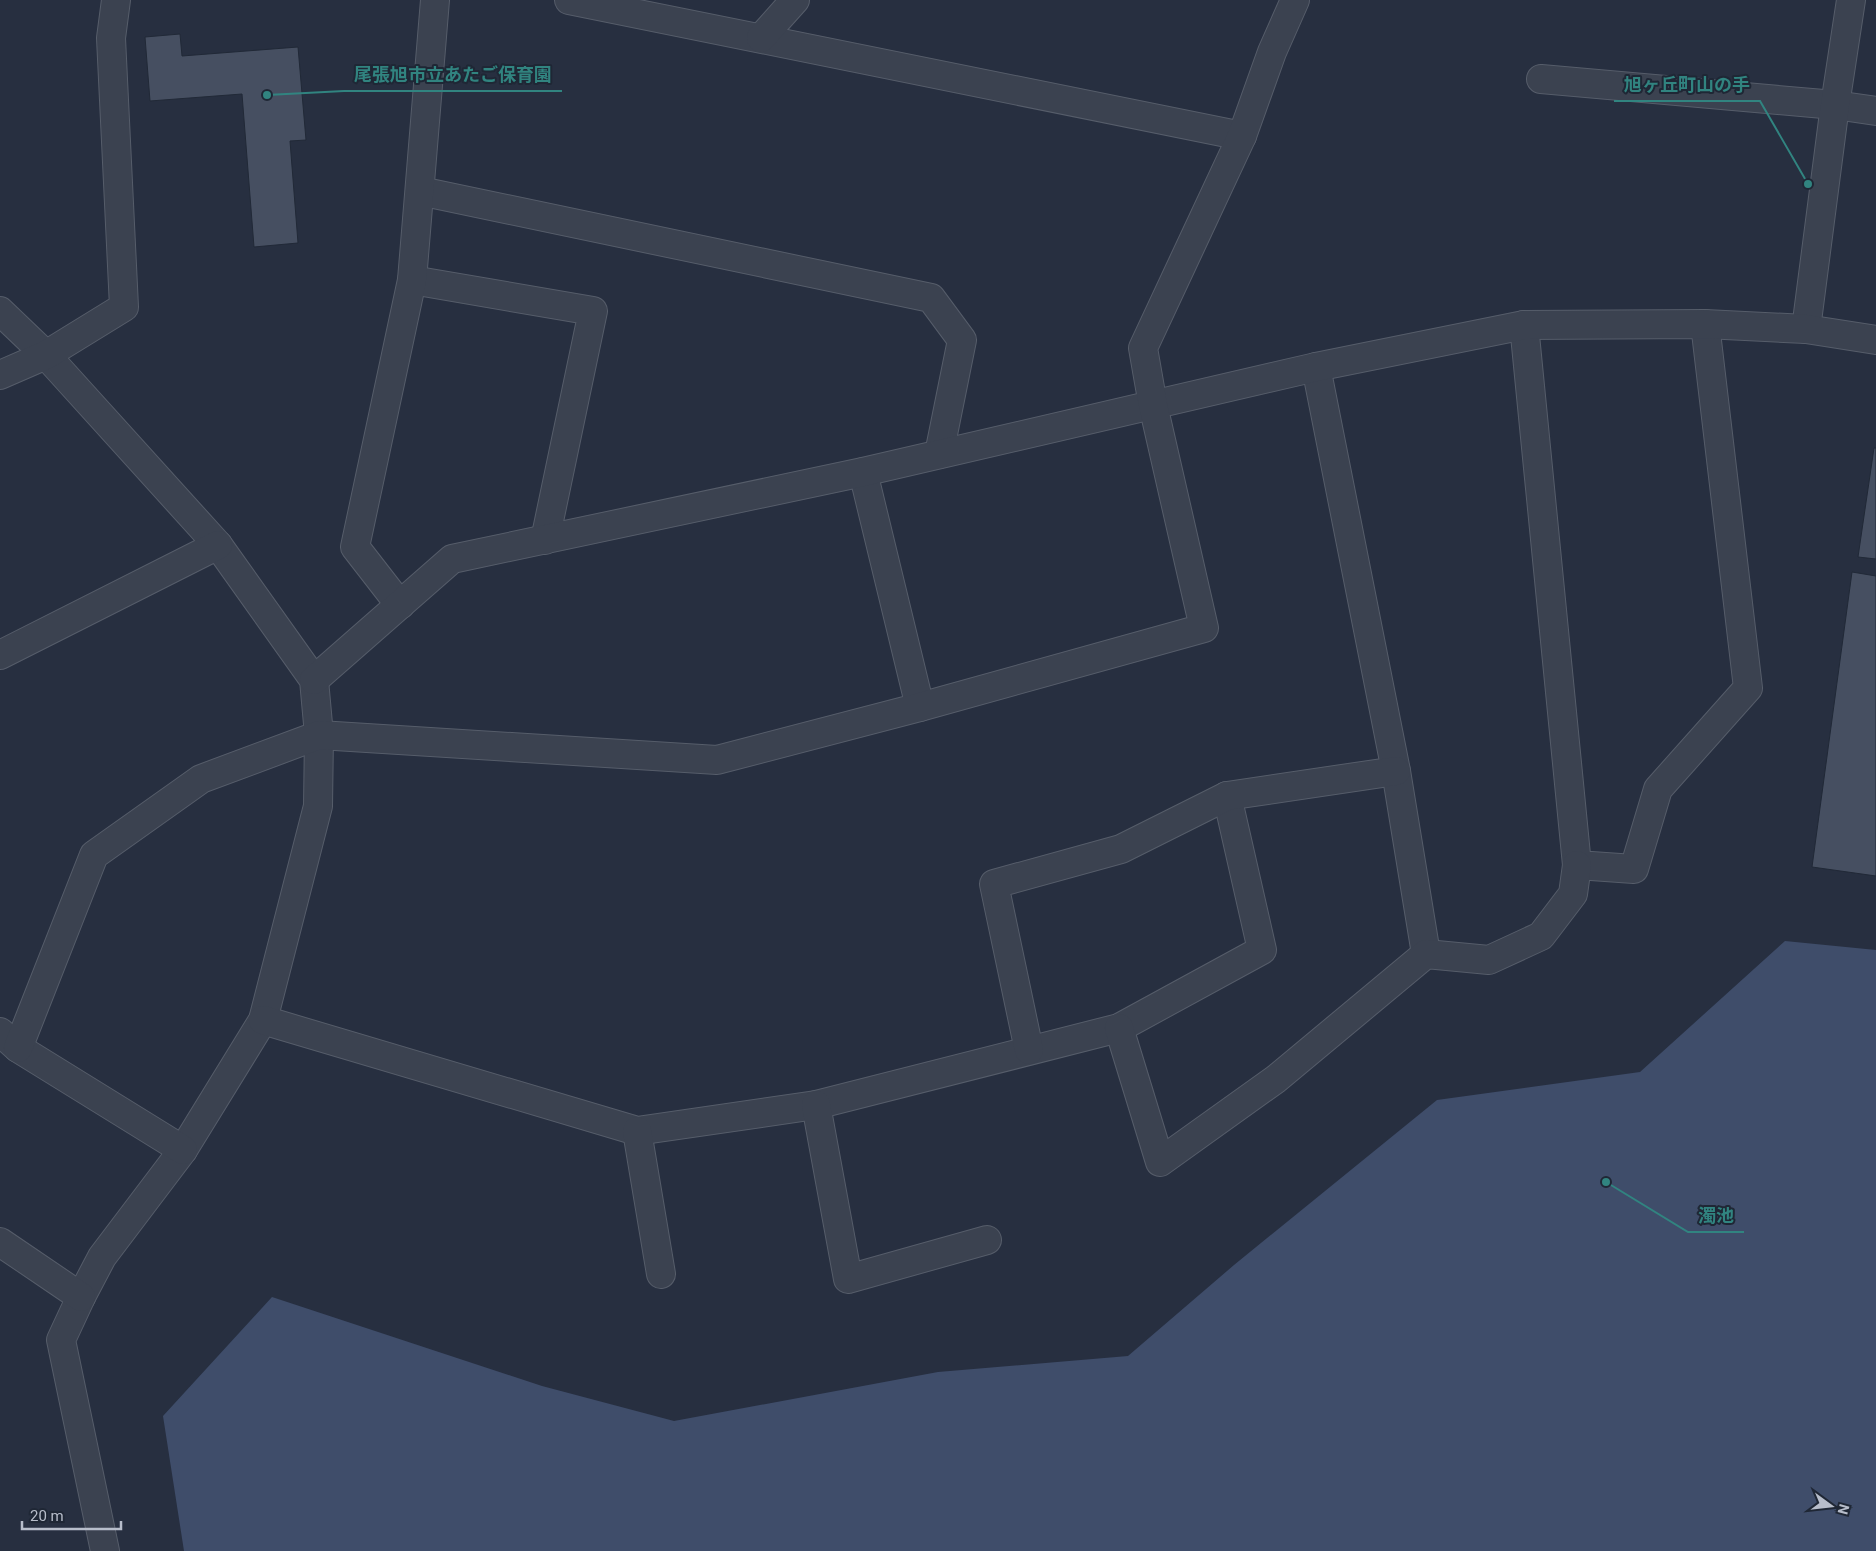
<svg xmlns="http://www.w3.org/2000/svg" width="1876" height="1551" font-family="Roboto,'Noto Sans JP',sans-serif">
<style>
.water{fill:#3f4d6a}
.building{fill:#464f61;stroke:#212937}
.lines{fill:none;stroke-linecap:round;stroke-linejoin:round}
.minor-casing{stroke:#565d6a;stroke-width:30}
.minor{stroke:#3b4250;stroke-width:28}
.leader{fill:none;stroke:#318480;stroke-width:2}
.callout-dot{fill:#318480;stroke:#1f2735;stroke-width:2}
.callout-label{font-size:18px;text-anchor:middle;font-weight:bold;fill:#318480;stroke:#1f2735;stroke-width:4;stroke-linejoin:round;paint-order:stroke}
</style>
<rect width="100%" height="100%" fill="#272f40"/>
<polygon class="water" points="1785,941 1876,950 1876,1551 184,1551 163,1416 272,1297 542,1386 674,1421 938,1372 1128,1356 1234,1265 1437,1100 1640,1072"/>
<g class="building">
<polygon points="180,34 182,56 298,47 306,140 290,141 298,243 254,247 242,94 150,101 145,37"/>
<polygon points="1874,448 1876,448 1876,559 1858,557"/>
<polygon points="1852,572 1876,576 1876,876 1812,867"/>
</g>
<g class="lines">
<g class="minor-casing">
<g id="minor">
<polyline points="569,0 1242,136"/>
<polyline points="761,38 795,0"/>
<polyline points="1541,79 1835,105 1876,111"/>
<polyline points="420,191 931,298 962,340 939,454"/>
<polyline points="412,280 593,311 545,540"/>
<polyline points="0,311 46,355 218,545 314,680 319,735 318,806 263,1020 183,1150 102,1257 81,1297 61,1340 105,1551"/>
<polyline points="1524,325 1577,865 1634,869 1658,789 1748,688 1705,324"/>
<polyline points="1806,329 1835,105 1851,0"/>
<polyline points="1316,367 1396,771 1426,954"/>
<polyline points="0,375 46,355 124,307 111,38 116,0"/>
<polyline points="863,472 920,707"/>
<polyline points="400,605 355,547 412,280 435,0"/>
<polyline points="0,655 218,545"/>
<polyline points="314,680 452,559 863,472 1316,367 1524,325 1705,324 1806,329 1876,340"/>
<polyline points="263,1020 637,1131 816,1105 1119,1028 1262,950 1227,796"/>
<polyline points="1119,1028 1160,1162 1276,1079 1426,954 1489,960 1541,936 1573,894 1577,865"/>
<polyline points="0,1032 18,1048 183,1150"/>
<polyline points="18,1048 94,855 201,779 319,735 717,760 920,707 1204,628 1153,405 1143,348 1242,136 1272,52 1295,0"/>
<polyline points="1029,1050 994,884 1121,849 1227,796 1396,771"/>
<polyline points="816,1105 848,1279 987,1240"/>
<polyline points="637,1131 661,1274"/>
<polyline points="0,1242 81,1297"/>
</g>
</g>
<use href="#minor" class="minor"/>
</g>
<path class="leader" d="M267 95L344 91H562M1808 184L1760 101H1614M1606 1182L1688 1232H1744"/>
<g class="callout-dot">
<circle cx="267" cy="95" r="5"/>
<circle cx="1808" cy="184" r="5"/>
<circle cx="1606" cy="1182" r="5"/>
</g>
<g class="callout-label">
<text x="453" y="81">尾張旭市立あたご保育園</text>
<text x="1687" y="91">旭ヶ丘町山の手</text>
<text x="1716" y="1222">濁池</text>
</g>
<g transform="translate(1831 1506) rotate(105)" stroke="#1f2735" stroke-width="4" paint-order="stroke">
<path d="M0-4L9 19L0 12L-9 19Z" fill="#b7bdca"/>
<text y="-8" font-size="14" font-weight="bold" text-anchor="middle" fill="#b7bdca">N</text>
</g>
<path d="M22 1521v8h99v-8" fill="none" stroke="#b7bdca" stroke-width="2.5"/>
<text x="30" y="1521" font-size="15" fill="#b7bdca" stroke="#1f2735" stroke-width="4" paint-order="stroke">20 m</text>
</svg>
